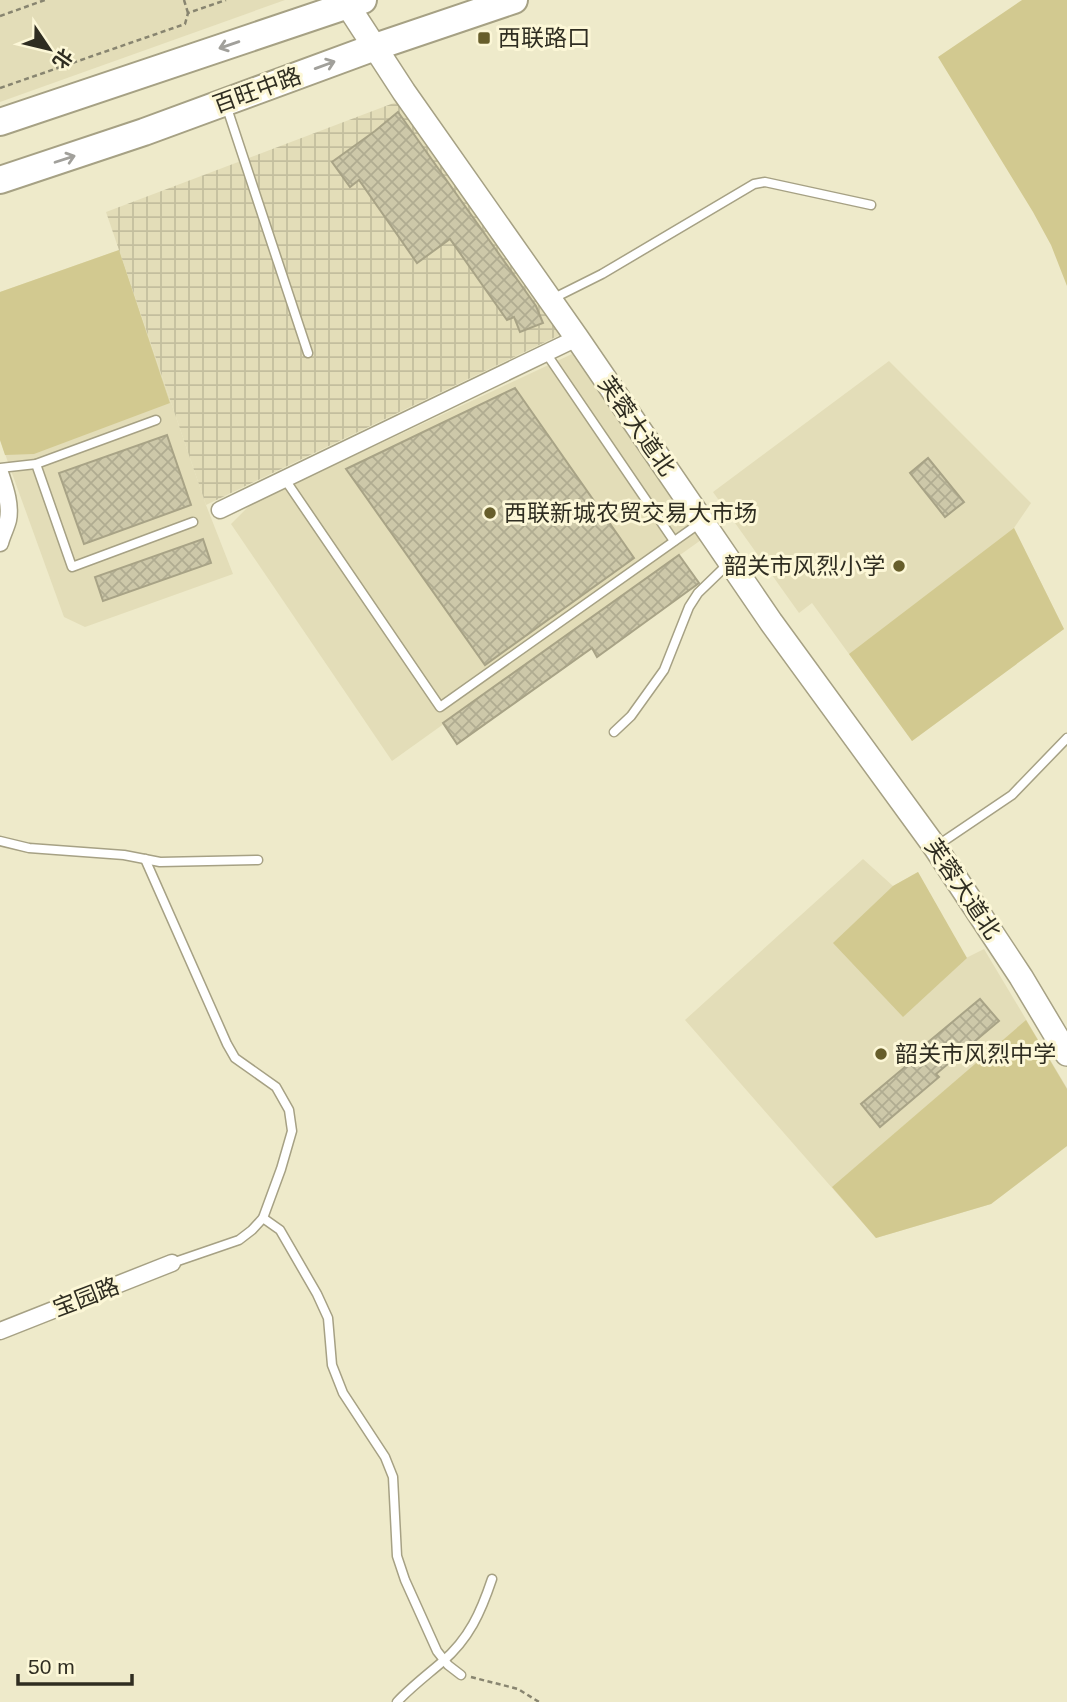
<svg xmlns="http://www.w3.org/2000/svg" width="1067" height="1702" font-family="Arial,'Noto Sans SC',sans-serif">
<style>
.built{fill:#e3ddb8}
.industrial{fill:url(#industrial-grid)}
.grass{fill:#d2c990}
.building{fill:url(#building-cross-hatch);stroke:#a8a386;stroke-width:2}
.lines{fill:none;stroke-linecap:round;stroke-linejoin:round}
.service-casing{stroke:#a6a184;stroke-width:11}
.minor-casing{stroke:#a6a184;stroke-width:19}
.secondary-casing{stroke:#a6a184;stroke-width:26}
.primary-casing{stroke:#a6a184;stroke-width:30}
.path{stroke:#888570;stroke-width:2.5;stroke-dasharray:5 3.5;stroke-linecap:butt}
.service{stroke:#fff;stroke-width:8}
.minor{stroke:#fff;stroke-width:16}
.secondary{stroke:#fff;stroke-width:23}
.primary{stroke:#fff;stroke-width:26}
.oneway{stroke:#a1a09b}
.poi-dot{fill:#675e2b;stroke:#fcf7d7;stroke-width:2.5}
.labels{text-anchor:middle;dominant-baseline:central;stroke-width:6;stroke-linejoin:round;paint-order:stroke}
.poi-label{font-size:23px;fill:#2f2d21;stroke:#fcf7d7;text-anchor:start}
.street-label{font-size:23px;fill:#2f2d21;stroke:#fcf7d7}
</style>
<defs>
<pattern id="industrial-grid" width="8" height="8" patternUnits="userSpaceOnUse" patternTransform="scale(1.75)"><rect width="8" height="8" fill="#e3ddb8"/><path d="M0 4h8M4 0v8" fill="none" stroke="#c3be9e"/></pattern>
<pattern id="building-cross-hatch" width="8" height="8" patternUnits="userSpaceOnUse" patternTransform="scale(1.75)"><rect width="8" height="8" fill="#cdc8a9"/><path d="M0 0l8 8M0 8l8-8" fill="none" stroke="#b0ac91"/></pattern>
</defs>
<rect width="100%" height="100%" fill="#eeeaca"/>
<g class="built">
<polygon points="0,0 285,0 0,102"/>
<polygon points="119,250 206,505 233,574 85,627 64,617 0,440 0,292"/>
<polygon points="572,354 701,540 392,761 231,524 251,504"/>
<polygon points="889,361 1031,503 1014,528 1064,629 912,741 812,603 799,613 713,492"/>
<polygon points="863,859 893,886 918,872 966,958 984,949 1067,1088 1067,1146 991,1204 876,1238 685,1020"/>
</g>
<polygon class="industrial" points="399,101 562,334 206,505 106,212"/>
<g class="grass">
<polygon points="1022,0 1067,0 1067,286 1051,245 1033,212 938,57"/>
<polygon points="119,250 170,403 34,454 5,455 0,440 0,292"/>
<polygon points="1014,528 1064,629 912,741 849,654"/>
<polygon points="918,872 967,958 903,1017 833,943 893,886"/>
<polygon points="1026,1020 1067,1089 1067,1146 991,1204 876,1238 832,1187"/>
</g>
<g class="building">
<polygon points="398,112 536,306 543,323 520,332 514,317 507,320 450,239 417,263 359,180 350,187 332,162 375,131"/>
<polygon points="515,388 634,558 485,665 346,469"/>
<polygon points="167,435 191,505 84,544 59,473"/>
<polygon points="928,458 964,502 945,517 910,473"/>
<polygon points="203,539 211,563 103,601 95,577"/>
<polygon points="679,555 699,583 695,586 597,657 592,648 457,744 443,723"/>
<polygon points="980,999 999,1021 936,1074 939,1077 880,1127 861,1104 924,1051 921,1048"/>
</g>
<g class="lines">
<g class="service-casing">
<g id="service">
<polyline points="226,105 308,353"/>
<polyline points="554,298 602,274 754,184 765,182 871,205"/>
<polyline points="546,353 674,541"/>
<polyline points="36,464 72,567 193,522"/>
<polyline points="0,468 36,464 156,420"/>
<polyline points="284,478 440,707 700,523"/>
<polyline points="614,732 631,716 664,670 689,607 698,593 728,564"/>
<polyline points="0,841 29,848 124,855 160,862 258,860"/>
<polyline points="938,845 1012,795 1067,738"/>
<polyline points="145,859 227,1044 235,1058 276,1087 289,1110 292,1131 281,1169 263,1218 252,1230 239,1240 172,1263"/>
<polyline points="263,1218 280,1230 317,1294 328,1318 332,1365 343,1393 385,1457 393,1477 397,1556 405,1580 437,1651 448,1665 461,1675"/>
<path d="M397 1702C411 1687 427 1675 442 1662 469 1639 481 1612 492 1579"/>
</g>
</g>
<g class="minor-casing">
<g id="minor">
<path d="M0 473C5 488 11 504 8 520 6 528 2 535 0 543"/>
<polyline points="220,510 577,338"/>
<polyline points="0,1331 172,1263"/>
</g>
</g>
<g class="secondary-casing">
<polyline id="secondary" points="348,6 404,92 577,338 771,622 935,847 1021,977 1067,1054"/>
</g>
<g class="primary-casing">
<g id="primary">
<polyline points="0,122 363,0"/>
<polyline points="0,180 144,132 375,47 514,0"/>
</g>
</g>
<g class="path">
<polyline points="184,0 188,13"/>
<polyline points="0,16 45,0"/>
<polyline points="0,88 185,24 188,13 226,0"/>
<polyline points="471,1677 518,1689 539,1702"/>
</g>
<use href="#service" class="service"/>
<use href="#minor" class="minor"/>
<use href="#secondary" class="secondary"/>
<use href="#primary" class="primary"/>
</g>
<defs><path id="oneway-shaft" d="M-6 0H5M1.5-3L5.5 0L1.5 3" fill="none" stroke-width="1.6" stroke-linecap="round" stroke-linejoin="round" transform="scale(1.75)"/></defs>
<g class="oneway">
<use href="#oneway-shaft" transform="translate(229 45) rotate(161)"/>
<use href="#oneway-shaft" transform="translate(325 65) rotate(-20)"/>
<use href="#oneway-shaft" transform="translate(65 159) rotate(-18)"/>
</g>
<g class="poi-dot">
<rect x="477" y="31" width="14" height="14" rx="3.5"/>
<circle cx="490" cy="513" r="7"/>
<circle cx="899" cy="566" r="7"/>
<circle cx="881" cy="1054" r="7"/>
</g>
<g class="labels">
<g class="poi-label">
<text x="498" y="38">西联路口</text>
<text x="504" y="513">西联新城农贸交易大市场</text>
<text x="885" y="566" text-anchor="end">韶关市风烈小学</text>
<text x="895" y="1054">韶关市风烈中学</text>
</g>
<g class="street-label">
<text transform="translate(257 90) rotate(-20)">百旺中路</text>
<text transform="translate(637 426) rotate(55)">芙蓉大道北</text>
<text transform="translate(963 889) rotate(56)">芙蓉大道北</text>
<text transform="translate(86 1297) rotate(-21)">宝园路</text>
</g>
</g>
<g transform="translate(49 49) rotate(125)" stroke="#fcf7d7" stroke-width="5" paint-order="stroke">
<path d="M0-5L12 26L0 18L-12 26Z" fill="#2f2d21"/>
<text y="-10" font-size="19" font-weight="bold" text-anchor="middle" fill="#2f2d21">北</text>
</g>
<path d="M18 1674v10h114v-10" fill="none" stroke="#2f2d21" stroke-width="3.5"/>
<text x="28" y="1674" font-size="21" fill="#2f2d21" stroke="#fcf7d7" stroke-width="5" paint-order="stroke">50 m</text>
</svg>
